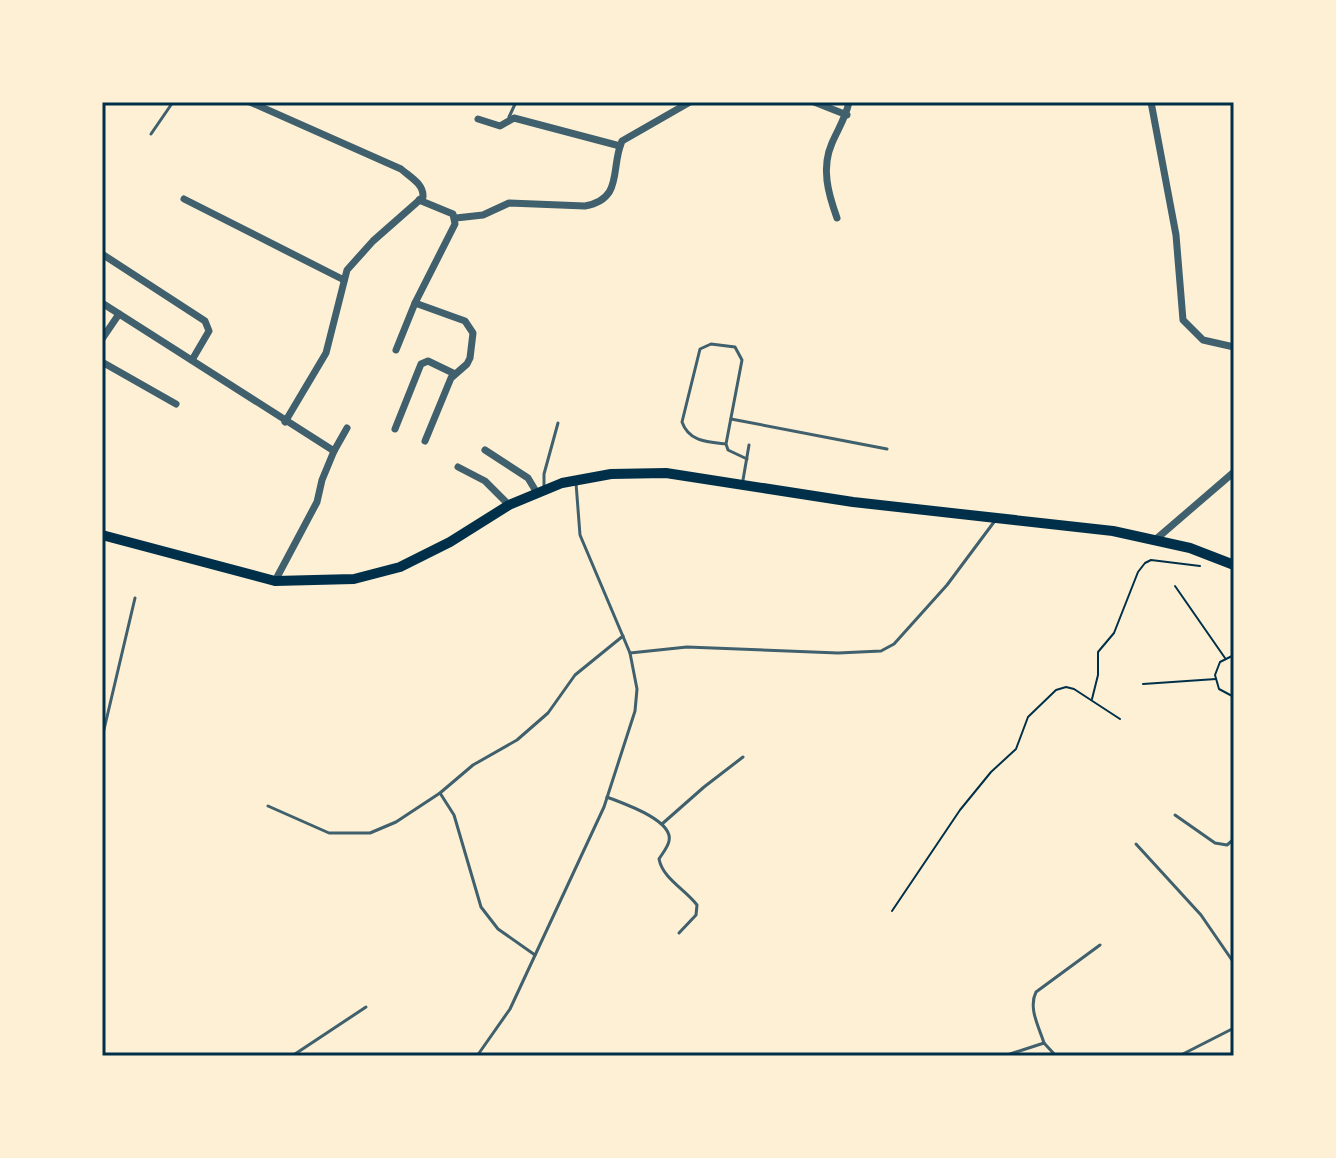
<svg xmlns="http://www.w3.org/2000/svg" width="1336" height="1158" font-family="'Source Sans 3',sans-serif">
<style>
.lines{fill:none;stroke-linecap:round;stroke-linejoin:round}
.path{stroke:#003049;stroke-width:2}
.service{stroke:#3f606c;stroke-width:3}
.minor{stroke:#3f606c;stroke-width:7}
.secondary{stroke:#003049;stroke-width:10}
.neatline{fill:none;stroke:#003049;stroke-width:3}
</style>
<rect width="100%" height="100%" fill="#fdf0d5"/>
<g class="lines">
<g class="path">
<polyline points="1175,586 1225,658"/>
<polyline points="1234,655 1220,662 1215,675 1219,689 1234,697"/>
<polyline points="1143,684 1216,679"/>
<polyline points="1092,699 1098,675 1098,652 1114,633 1138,572 1145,563 1151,560 1200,566"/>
<polyline points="892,911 960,810 991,772 1016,749 1028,717 1056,690 1066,687 1074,689 1120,719"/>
</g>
<g class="service">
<polyline points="509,117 516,102"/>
<polyline points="151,134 173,102"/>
<polyline points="731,419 887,449"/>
<path d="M726 444C708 442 689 442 682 422L700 349 711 344 735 347 742 360 726 444 728 450 747 459"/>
<polyline points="743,480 749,445"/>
<polyline points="544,489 544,474 558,423"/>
<polyline points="630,653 687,647 838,653 881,651 894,644 947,585 994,522"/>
<polyline points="102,738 135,598"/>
<polyline points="440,793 454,815 481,907 498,929 535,955"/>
<path d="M607 797C622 803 674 820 669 841 668 847 662 854 659 859 663 879 685 889 697 905L696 915 679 933"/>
<polyline points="268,806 329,833 370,833 396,822 440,793 473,765 517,740 548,713 575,675 623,636"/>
<polyline points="1175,815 1215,843 1227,845 1234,839"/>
<polyline points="662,824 704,787 743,757"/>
<polyline points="1136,844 1201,915 1234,963"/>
<path d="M1044 1043C1039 1027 1028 1008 1036 992L1100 945"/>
<polyline points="292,1056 366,1007"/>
<polyline points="477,1056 510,1009 604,807 635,711 637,689 630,653 580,535 576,483"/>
<polyline points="1004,1056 1044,1043 1056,1056"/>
<polyline points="1179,1056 1234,1028"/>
</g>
<g class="minor">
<path d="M250 102 401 169C410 177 424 184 423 197L373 241 347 270 326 353 285 422"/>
<polyline points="814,102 847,115"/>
<polyline points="1151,102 1176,235 1183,320 1203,340 1234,347"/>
<polyline points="478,119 500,126 514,118 620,146"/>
<polyline points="184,199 344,280"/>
<path d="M456 218 483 215 509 203 585 206C624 199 610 168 622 141L690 102"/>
<path d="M837 218C828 193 821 168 832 143 838 129 846 117 849 102"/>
<polyline points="102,254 205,321 209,331 192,360"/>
<polyline points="102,303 334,451"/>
<polyline points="415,303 465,321 473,333 470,358 467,364 451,378 425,441"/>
<polyline points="102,339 119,314"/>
<polyline points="396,350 415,303 455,224 453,214 419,200"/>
<polyline points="102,362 176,404"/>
<polyline points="395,429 421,364 428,361 455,374"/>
<polyline points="485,450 528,478 537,493"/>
<polyline points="458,467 485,481 509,505"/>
<polyline points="1155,540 1234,472"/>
<polyline points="275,581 317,502 322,480 334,451 347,428"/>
</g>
<polyline class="secondary" points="102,535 275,581 354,579 400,567 450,542 509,505 562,483 611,474 666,473 853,502 1113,531 1190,548 1234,565"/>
</g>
<rect width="1336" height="1158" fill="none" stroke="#fdf0d5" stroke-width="208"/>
<rect x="104" y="104" width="1128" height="950" class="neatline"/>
</svg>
